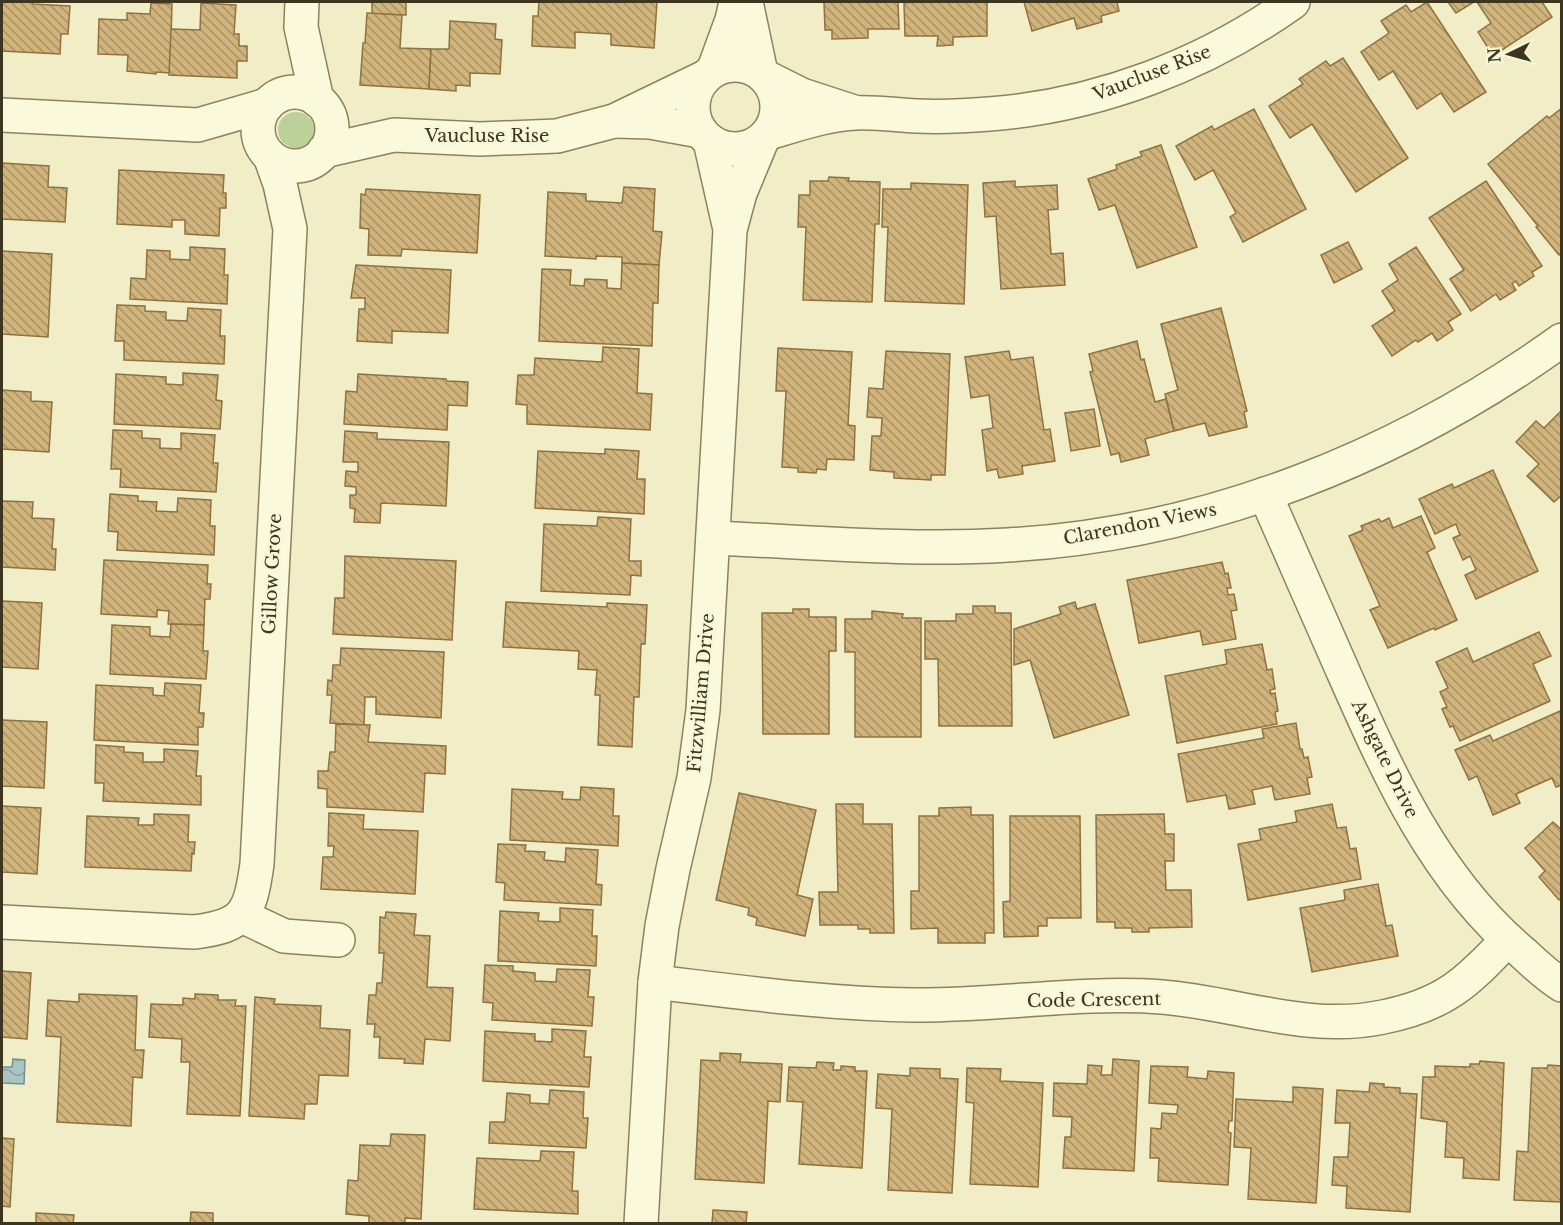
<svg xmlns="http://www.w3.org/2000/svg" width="1563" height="1225" font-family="'Libre Baskerville',serif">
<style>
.green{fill:#bcd09a}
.water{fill:url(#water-waves);stroke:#6e9393;stroke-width:1.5}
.building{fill:url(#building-back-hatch);stroke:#8e7240;stroke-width:1.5}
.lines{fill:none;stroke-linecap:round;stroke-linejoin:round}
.minor-casing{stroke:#8d825b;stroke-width:36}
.minor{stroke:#faf9db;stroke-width:33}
.labels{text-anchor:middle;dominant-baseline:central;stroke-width:5;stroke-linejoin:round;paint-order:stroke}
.street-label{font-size:18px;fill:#3d351f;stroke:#f7f6d7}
</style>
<defs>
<pattern id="water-waves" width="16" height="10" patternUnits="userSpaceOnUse" patternTransform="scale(1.5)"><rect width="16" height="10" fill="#a8c4c3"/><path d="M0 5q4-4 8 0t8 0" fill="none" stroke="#8aa09e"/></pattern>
<pattern id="building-back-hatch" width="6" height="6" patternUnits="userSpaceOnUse" patternTransform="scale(1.5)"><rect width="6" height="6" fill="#d0b47b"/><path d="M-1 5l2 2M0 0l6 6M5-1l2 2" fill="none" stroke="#aa9364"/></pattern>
</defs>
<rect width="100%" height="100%" fill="#f1eec7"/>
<circle class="green" cx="296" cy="130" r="18"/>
<polygon class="water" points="13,1059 25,1060 24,1084 2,1083 2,1067 12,1067"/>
<g class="building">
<polygon points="2,2 32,2 33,4 70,6 68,34 61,34 60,54 2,51"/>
<polygon points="372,2 406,2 406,15 372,14"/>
<polygon points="539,2 657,2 654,48 611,45 611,34 575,32 575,48 532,46 533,16 538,16"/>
<polygon points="824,2 898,2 899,29 868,29 868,38 832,39 832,30 825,30"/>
<polygon points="914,2 987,2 987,36 953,37 953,45 937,46 938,36 905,36 904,3"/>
<polygon points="1024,2 1117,2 1119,11 1101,16 1102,22 1077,29 1074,18 1032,31"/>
<polygon points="1427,2 1486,92 1454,112 1441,93 1417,109 1393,71 1379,80 1361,52 1389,33 1381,21 1406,5 1411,12"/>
<polygon points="1448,2 1474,2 1456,13"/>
<polygon points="1477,2 1542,2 1552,17 1493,56 1478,32 1491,23"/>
<polygon points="151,3 172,4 170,73 156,72 156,74 127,71 128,55 98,54 99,19 127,20 127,13 150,14"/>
<polygon points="201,3 236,5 234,34 239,34 239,46 247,46 247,61 237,61 237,78 169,75 171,29 200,30"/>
<polygon points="367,13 402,15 400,48 431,49 429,89 360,85 363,43 365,43"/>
<polygon points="450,21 496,24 495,39 502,40 500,74 470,73 470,86 456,85 456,91 429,89 431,49 449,49"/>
<polygon points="1343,58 1408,158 1356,192 1312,124 1290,138 1269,106 1303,84 1299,79 1326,61 1330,66"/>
<polygon points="1562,108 1562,253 1559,255 1536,227 1538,226 1488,164 1547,116 1549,118"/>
<polygon points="1254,109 1306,209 1243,242 1230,217 1236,213 1213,170 1195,180 1176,146 1212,126 1214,130"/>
<polygon points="1161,145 1197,247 1137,268 1115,205 1099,210 1088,179 1117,169 1116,165 1142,156 1140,152"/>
<polygon points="2,163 49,166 48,187 67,188 65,222 2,219"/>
<polygon points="119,170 224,175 223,193 226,193 226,208 220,208 219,236 185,234 185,220 172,220 172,227 117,224"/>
<polygon points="829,177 849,178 848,181 880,182 879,224 875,224 872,302 803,300 806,227 798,227 799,195 810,195 810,181 828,181"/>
<polygon points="1015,181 1015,187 1057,185 1058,209 1048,210 1051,254 1063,253 1065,285 1001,289 996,216 985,217 983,183"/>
<polygon points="1486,181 1542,266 1532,272 1534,276 1519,286 1516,281 1512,284 1516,290 1500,300 1496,294 1471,311 1450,279 1464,270 1429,218"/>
<polygon points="911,183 968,185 964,304 885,301 888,227 882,227 883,189 911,189"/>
<polygon points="624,187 655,189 653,231 662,232 659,265 622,263 622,257 596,256 596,259 545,256 548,192 586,194 586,201 622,203"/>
<polygon points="366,189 480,195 477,253 402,249 401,256 368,255 369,229 360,228 361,194 365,195"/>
<polygon points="1348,242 1362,269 1334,283 1321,255"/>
<polygon points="190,247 225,249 224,275 228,275 227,304 130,299 131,278 146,279 147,250 170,251 170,259 190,260"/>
<polygon points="1416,247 1461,314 1448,322 1453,330 1437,341 1432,333 1418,342 1416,340 1392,356 1372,326 1395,311 1382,291 1398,280 1389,264"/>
<polygon points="2,251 52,254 48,337 2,334"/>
<polygon points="622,263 659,265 658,303 653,303 652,346 539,341 542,269 571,270 570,285 584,286 585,279 607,280 607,288 621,289"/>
<polygon points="356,265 451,270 448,333 392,331 392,343 357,341 359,309 365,309 365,298 351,298"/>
<polygon points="117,305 145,306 145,311 166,312 166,320 187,321 188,308 221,310 220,336 225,336 224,364 124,360 124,341 115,341"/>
<polygon points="1221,308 1247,411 1244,412 1247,427 1209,436 1205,423 1174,431 1165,394 1178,390 1161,324"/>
<polygon points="1137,341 1141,360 1144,359 1155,402 1166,399 1174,431 1145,439 1149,455 1121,462 1119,453 1111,455 1090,372 1093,371 1089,354"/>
<polygon points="603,347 639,349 637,393 652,394 650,430 527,424 527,405 516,404 518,375 534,375 535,358 602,362"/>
<polygon points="778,348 852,352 848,425 855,426 854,460 827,459 826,470 817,469 816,473 798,472 798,468 782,467 786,391 776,391"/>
<polygon points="886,351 950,354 945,475 931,475 931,480 894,478 894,472 870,470 872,436 881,436 882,418 867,417 869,388 883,389"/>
<polygon points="1009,351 1011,360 1033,357 1044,430 1050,429 1055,461 1022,466 1023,474 999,478 997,469 987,471 982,430 993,428 989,395 971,398 965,357"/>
<polygon points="183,373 218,375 216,400 222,401 220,429 114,424 116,374 166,377 166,384 183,385"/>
<polygon points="358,374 446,379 447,381 468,382 467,406 448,405 447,430 344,424 346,391 357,392"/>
<polygon points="2,390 31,392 31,401 52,402 49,452 2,449"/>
<polygon points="1094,409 1100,446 1071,451 1065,413"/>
<polygon points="1562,410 1562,495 1554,502 1527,476 1539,464 1516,442 1536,421 1544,428"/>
<polygon points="113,430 142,431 142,438 160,439 160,448 181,449 181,433 215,435 213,463 218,463 216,492 120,487 121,469 111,469"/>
<polygon points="345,431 377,433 377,439 449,442 446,506 381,503 380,523 354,522 355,509 350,508 350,495 356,495 356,487 345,486 346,471 358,472 358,462 343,462"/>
<polygon points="605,449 639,451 637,479 645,479 644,514 535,508 538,451 605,454"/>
<polygon points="1493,470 1538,571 1476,599 1465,575 1476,570 1470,556 1463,560 1453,538 1460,535 1456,524 1435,534 1419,499 1452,484 1454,488"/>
<polygon points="110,494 138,496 138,501 157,502 156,511 177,512 178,498 211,500 210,526 215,526 214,555 117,550 118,532 108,531"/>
<polygon points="2,501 33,502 32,518 54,519 52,549 56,549 55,570 2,567"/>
<polygon points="1421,516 1435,548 1427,552 1457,620 1435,630 1434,628 1388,648 1370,610 1380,606 1349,536 1363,530 1361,526 1379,519 1381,522 1389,518 1393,528"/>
<polygon points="598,517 631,519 629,561 641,561 641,576 631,575 630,595 541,591 544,524 597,526"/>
<polygon points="345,556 456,561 452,640 333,634 335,598 344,598"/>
<polygon points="104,560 208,565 207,584 211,584 210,599 205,599 204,625 168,624 169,611 157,610 157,617 101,614"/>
<polygon points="1222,562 1225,574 1228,573 1231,588 1227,588 1228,595 1234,594 1237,610 1231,611 1236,639 1203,645 1200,631 1139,643 1127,580"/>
<polygon points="2,601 42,603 38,669 2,667"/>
<polygon points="506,602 607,607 607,603 647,605 645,644 641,644 639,697 634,697 632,747 598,745 600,695 595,695 597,670 578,669 579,651 503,647"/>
<polygon points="1075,602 1077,609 1095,604 1129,715 1054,738 1030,660 1014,665 1014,629 1061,614 1059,607"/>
<polygon points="973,606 995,606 995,613 1011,613 1012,726 939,726 938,659 925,659 925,621 956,621 956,614 973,614"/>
<polygon points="793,609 809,609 809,617 836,617 836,651 829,651 829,734 763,734 762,613 793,613"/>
<polygon points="872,611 903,614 902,618 921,618 921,737 855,737 855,652 845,652 845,619 872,619"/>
<polygon points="171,624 204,625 203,651 208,651 206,679 110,674 112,625 150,627 150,636 170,637"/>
<polygon points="1539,632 1551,656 1533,664 1550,701 1460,741 1453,726 1450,727 1442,709 1447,707 1440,692 1448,688 1436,662 1467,648 1473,662"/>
<polygon points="1262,644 1267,670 1272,669 1275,689 1270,690 1271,694 1275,693 1278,711 1275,712 1277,724 1177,743 1165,676 1227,664 1225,650"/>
<polygon points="341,648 444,652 441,718 376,714 376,697 365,697 364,725 330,723 332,695 327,695 328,680 332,681 333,665 340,665"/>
<polygon points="165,683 201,685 199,713 204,713 203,727 198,727 198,745 94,740 96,685 153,688 153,695 164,696"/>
<polygon points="1560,711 1562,715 1562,785 1556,787 1552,778 1516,794 1520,803 1493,815 1477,776 1469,780 1455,750 1490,735 1493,741"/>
<polygon points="2,720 47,722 44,788 2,786"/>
<polygon points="1296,723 1300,749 1302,749 1304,758 1308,757 1312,777 1307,778 1310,794 1275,800 1272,786 1252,790 1255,804 1229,809 1226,795 1187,802 1178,754 1264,738 1262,729"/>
<polygon points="336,724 370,725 368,742 446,746 445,774 425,773 423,812 327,807 327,789 318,788 318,771 328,771 330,752 335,752"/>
<polygon points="96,745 124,747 124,752 143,753 143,762 164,762 164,749 198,751 196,776 201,776 201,805 103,801 104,783 95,783"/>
<polygon points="581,787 614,789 613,816 619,816 618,846 510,840 512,789 563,792 562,799 580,800"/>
<polygon points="739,793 816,810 797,895 813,899 805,936 756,925 757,918 748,915 749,908 716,900"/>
<polygon points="836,804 863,804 863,824 892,824 894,933 870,933 870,929 858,929 858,925 820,925 819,892 838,892"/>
<polygon points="1332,804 1337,828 1346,827 1350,849 1356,848 1361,879 1248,900 1238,844 1261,840 1259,829 1297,822 1295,811"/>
<polygon points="2,806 41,808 37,874 2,872"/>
<polygon points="971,807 971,815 993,815 994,933 985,933 985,943 938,943 938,928 911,929 911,891 919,891 919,816 939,816 939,808"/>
<polygon points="329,813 364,815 363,829 418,831 415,894 321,889 323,857 333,857 334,846 328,846"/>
<polygon points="154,814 189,815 188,842 195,842 194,854 192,853 191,871 85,867 87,816 139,818 138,825 154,825"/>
<polygon points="1164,814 1165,834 1174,834 1174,861 1165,861 1166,890 1191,890 1192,927 1149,928 1149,932 1132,932 1132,928 1115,928 1115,922 1097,922 1096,815"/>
<polygon points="1010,816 1080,816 1081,918 1047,918 1047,926 1038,926 1038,936 1004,937 1003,902 1010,901"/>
<polygon points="1553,822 1562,830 1562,897 1559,900 1539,877 1545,871 1525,848"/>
<polygon points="498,844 526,845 525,851 545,852 544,860 565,862 566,848 598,850 596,884 602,885 601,905 504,900 505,883 496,882"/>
<polygon points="1378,884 1386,926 1392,925 1398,956 1312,972 1300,908 1345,900 1344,890"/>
<polygon points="560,908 593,910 592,936 597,936 596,966 498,961 500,911 539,913 538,921 560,922"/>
<polygon points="386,912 416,914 414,935 430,936 427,987 453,988 450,1041 425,1039 423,1064 404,1063 405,1059 379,1058 380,1037 374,1037 375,1024 367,1024 369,995 376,995 377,983 382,983 384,953 379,953 380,917 385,918"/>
<polygon points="485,965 513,966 513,971 535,973 535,981 556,982 557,969 590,970 588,997 594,997 592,1026 492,1020 493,1003 483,1002"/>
<polygon points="2,971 31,973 27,1039 2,1037"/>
<polygon points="79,994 137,996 135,1050 144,1050 142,1078 133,1077 131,1126 57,1122 61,1037 46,1036 48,1000 79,1002"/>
<polygon points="195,994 218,995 218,1000 236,1000 235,1006 246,1006 240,1116 187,1114 190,1062 181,1062 182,1039 149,1037 151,1004 183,1005 183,998 195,999"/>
<polygon points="255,997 275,999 274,1004 321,1006 320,1028 350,1030 348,1076 319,1075 317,1104 305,1104 304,1119 249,1116"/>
<polygon points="552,1029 586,1031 584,1057 591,1057 589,1087 483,1081 485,1031 535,1034 535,1041 552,1042"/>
<polygon points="720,1053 741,1054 740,1062 782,1064 780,1102 768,1101 764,1183 695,1179 701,1060 720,1061"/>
<polygon points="1113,1059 1139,1061 1134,1171 1063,1168 1065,1137 1071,1137 1072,1117 1053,1116 1054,1083 1087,1084 1088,1065 1102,1066 1101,1075 1112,1075"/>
<polygon points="1480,1061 1504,1063 1499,1180 1463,1178 1464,1158 1445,1157 1447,1122 1421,1118 1423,1077 1435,1077 1435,1066 1470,1067 1470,1064 1479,1064"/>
<polygon points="817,1062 834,1063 833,1070 841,1070 841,1066 855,1067 855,1071 867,1071 862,1168 799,1164 803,1102 787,1101 789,1067 816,1068"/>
<polygon points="1548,1065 1562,1066 1562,1202 1514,1200 1517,1151 1528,1152 1532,1068 1547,1068"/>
<polygon points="1151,1066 1188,1067 1187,1077 1207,1079 1208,1071 1234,1073 1232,1121 1229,1121 1228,1132 1231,1133 1228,1185 1158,1181 1159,1158 1150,1158 1151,1128 1161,1129 1162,1113 1177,1114 1178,1105 1149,1103"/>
<polygon points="910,1068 940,1069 940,1078 958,1079 952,1193 888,1190 892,1109 876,1108 878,1074 910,1076"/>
<polygon points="967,1068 1001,1069 1000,1081 1043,1083 1038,1187 970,1184 974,1103 966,1102"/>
<polygon points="1370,1083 1384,1084 1384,1087 1400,1088 1400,1093 1417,1094 1410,1212 1346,1208 1347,1186 1332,1185 1334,1157 1348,1157 1350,1123 1335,1123 1337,1090 1369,1092"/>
<polygon points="1293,1087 1323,1089 1316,1203 1248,1199 1251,1148 1234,1147 1236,1099 1293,1102"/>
<polygon points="550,1090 584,1092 583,1118 588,1118 586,1148 489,1143 490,1122 505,1122 507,1093 530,1095 530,1103 549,1104"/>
<polygon points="391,1134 425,1135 421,1219 405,1218 405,1224 369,1224 369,1216 346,1214 348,1180 358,1181 360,1145 390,1146"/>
<polygon points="2,1138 14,1139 10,1207 2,1206"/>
<polygon points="541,1151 574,1152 572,1191 578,1191 578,1214 474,1209 477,1158 540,1161"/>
<polygon points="713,1210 747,1212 746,1223 754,1224 712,1224"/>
<polygon points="191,1212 213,1213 213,1224 190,1224"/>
<polygon points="36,1213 74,1215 73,1224 36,1224"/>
</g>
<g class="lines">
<g class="minor-casing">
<g id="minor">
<polyline points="302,2 301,27 317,100"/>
<polyline points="746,2 761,73"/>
<circle cx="735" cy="107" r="42"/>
<polyline points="714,69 732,20 736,2"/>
<polyline points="766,77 802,95 854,112"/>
<circle cx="295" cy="129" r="37"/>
<polyline points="2,115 198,125 267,105"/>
<polyline points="616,121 650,122 700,131"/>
<path d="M768 133C796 125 827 114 856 113 876 112 896 115 916 116 940 117 965 116 989 114 1097 106 1205 65 1293 2"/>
<polyline points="710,141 729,225"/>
<polyline points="324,151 394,135 480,139 557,136 614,121 703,78"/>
<path d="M1265 494C1291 552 1316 611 1342 669 1388 773 1434 878 1523 953 1535 964 1547 976 1562 985"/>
<path d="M713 538C811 542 909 551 1008 545 1208 534 1400 456 1562 340"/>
<polyline points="242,916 284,936 338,940"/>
<path d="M2 922 194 932C245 926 250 913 257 864L290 229 280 184 270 156"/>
<path d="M655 982C740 992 827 1004 913 1005 996 1006 1079 991 1162 997 1236 1003 1309 1033 1383 1017 1443 1005 1466 984 1507 940"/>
<polyline points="641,1224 655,982 662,926 673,869 694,778 703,710 730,230 740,193 762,140"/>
</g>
</g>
<use href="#minor" class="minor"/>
</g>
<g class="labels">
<g class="street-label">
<text transform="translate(1152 73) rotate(-21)">Vaucluse Rise</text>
<text x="487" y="136">Vaucluse Rise</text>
<text transform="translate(1140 524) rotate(-11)">Clarendon Views</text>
<text transform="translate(272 574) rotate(-87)">Gillow Grove</text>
<text transform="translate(701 693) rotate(-85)">Fitzwilliam Drive</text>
<text transform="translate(1385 759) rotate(64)">Ashgate Drive</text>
<text transform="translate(1094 1000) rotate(-1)">Code Crescent</text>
</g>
</g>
<rect width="1563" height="1225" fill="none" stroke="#3d351f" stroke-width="6"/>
<g transform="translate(1509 54) rotate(265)" stroke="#f7f6d7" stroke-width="4.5" paint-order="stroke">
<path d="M0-4.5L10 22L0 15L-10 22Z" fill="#3d351f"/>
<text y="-9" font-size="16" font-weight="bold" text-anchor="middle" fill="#3d351f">N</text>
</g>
</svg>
